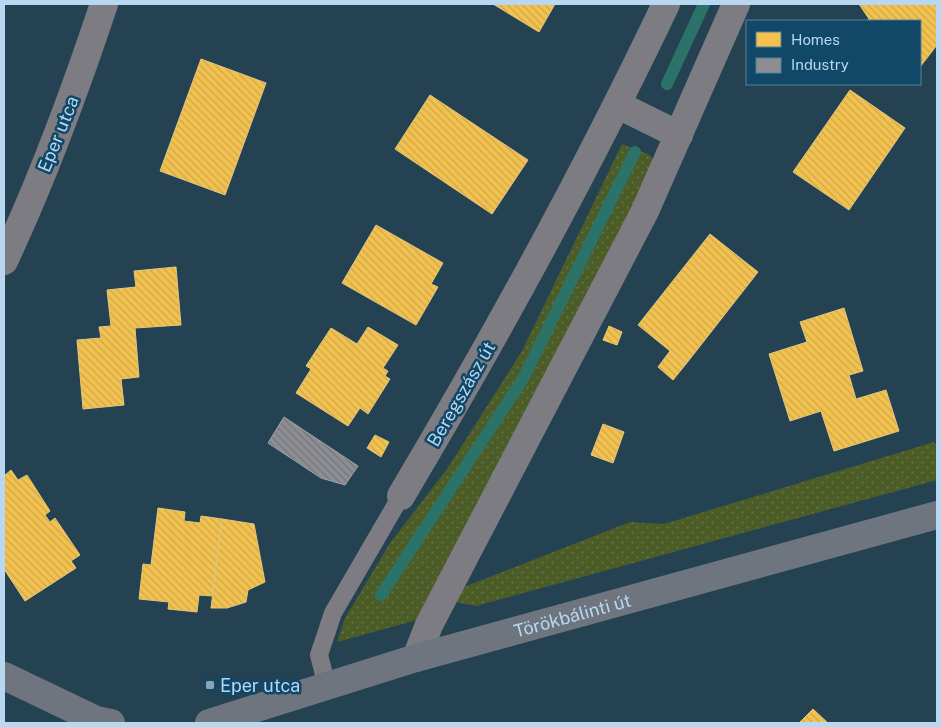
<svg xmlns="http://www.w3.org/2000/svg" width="941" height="727" font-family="'Public Sans',sans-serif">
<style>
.grass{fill:url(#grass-dots)}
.homes{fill:url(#homes-back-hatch);stroke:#e0c87f}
.industry{fill:url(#industry-back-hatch);stroke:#9aa4ae}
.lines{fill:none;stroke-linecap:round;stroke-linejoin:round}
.stream{stroke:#2b7269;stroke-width:12}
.lane{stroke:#7d7c83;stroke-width:18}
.street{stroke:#7d7c83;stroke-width:28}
.secondary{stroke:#6f757f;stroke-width:28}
.poi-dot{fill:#84a4b9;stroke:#114767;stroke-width:2}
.labels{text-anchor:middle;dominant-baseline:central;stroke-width:5;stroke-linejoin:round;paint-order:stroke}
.street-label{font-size:18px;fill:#b7d8f0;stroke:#114767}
.poi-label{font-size:18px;fill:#b7d8f0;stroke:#114767;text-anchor:start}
</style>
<defs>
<pattern id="grass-dots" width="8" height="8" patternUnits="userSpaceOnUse" patternTransform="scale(1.25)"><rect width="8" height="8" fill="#4c5c26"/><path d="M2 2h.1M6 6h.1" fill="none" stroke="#647346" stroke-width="1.8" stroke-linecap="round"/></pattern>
<pattern id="homes-back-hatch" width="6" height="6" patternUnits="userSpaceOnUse" patternTransform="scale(1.25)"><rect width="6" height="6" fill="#f2c14e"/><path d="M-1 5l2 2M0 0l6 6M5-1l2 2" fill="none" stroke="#cda74d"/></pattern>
<pattern id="industry-back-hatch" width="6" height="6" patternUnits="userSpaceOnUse" patternTransform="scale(1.25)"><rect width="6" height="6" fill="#8d8d92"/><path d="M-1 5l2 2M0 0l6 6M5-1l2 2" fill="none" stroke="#73767c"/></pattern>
</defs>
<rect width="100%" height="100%" fill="#254253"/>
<g class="grass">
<polygon points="622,144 650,155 655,163 417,620 337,642 345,618 390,543 447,469 522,351"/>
<polygon points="934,442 937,445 937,480 476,606 455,602 459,589 630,522 664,524"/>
</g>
<g class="homes">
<polygon points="493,4 555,4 539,32"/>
<polygon points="859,4 937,4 937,45 920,67 920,21 867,21 869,19"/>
<polygon points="201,59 266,83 225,195 160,171"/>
<polygon points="850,90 905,128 849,210 793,172"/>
<polygon points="430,95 528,160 492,214 395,149"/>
<polygon points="376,225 443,263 431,284 438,287 416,325 342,283"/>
<polygon points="710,234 758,272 686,364 638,325"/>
<polygon points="176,267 181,325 135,328 139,377 121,379 124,405 83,409 77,340 101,338 99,327 111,326 107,290 136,287 134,271"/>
<polygon points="844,308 863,371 849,375 856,399 886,390 899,431 834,451 821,411 790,421 769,354 807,342 800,322"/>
<polygon points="609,326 622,332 617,345 603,340"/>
<polygon points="368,327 398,345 383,368 388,371 385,376 390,379 368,414 360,408 348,426 296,393 311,369 306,366 331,328 357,344"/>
<polygon points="670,351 686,364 673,380 658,367"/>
<polygon points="603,424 624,432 613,463 591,455"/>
<polygon points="375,435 389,442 381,457 367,448"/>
<polygon points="11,470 18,480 27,475 50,511 45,515 50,522 55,518 80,555 71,561 76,568 25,601 4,569 4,476"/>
<polygon points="158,508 185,512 184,521 200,523 201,516 222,519 212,596 199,595 197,612 168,609 169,602 139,599 143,564 151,565"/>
<polygon points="222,519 254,524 265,582 248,590 246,602 227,608 211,608"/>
<polygon points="813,709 828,723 799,723"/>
</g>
<polygon class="industry" points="284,417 358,466 345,485 321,478 268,443"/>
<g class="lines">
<g class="stream">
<polyline points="667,84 704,4"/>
<polyline points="381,595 523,379 635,152"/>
</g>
<polyline class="lane" points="327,686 319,655 333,613 401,496"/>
<g class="street">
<polyline points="618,105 679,135"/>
<path d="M4 261C43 178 75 91 104 4"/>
<path d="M401 496C496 336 586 172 666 4"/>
<polyline points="416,658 429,625 645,211 736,4"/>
</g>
<g class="secondary">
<polyline points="4,676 96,720 111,723"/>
<path id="s1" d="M209 723 416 658 937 515"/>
</g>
</g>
<rect class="poi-dot" x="205" y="680" width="10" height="10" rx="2.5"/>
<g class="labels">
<g class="street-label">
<text transform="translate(58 134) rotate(-68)">Eper utca</text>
<text transform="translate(461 394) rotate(-60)">Beregszász út</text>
<text stroke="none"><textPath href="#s1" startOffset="379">Törökbálinti út</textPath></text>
</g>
<g class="poi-label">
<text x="220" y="685">Eper utca</text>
</g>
</g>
<rect width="941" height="727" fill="none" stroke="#b7d8f0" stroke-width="10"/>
<rect x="746" y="20" width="175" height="65" fill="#114767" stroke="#53819e"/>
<rect x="756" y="32" width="25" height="15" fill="#f2c14e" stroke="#53819e"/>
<text x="791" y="45" font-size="15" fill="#b7d8f0">Homes</text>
<rect x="756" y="58" width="25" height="15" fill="#8d8d92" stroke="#53819e"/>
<text x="791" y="70" font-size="15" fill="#b7d8f0">Industry</text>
</svg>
